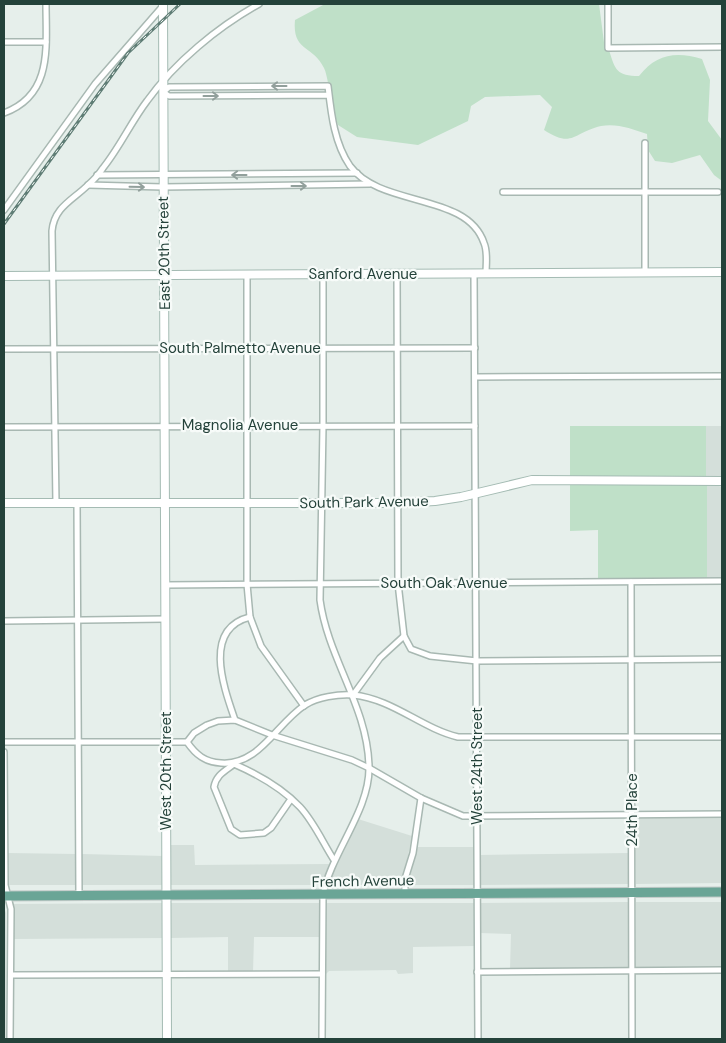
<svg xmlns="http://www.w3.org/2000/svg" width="726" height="1043" font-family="'DM Sans',sans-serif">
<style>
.built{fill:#d4dfda}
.green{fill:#bfe0c8}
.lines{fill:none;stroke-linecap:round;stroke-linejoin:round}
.street-casing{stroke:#a8b8b2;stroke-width:8}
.secondary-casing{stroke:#a4bbb3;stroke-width:10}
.primary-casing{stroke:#c2cac8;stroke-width:11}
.street{stroke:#fff;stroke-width:5}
.secondary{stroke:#fff;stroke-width:8}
.primary{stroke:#6aa596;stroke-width:9}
.rail-casing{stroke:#5f7d75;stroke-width:3}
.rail{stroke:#f7fbf9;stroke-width:1;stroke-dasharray:4;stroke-linecap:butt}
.oneway{stroke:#92a09c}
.labels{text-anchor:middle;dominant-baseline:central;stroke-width:4.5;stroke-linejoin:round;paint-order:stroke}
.street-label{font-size:15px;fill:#24423a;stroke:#f7fbf9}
</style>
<rect width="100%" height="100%" fill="#e6efeb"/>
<g class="built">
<polygon points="706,426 722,426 722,478 706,477"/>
<polygon points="707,482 722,487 722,579 707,579"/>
<polygon points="722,817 722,883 636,884 635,818"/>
<polygon points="358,819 412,836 402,885 328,885 336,862"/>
<polygon points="169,845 194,845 195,865 329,864 322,885 170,885"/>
<polygon points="417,847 474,847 474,885 408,885"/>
<polygon points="8,853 76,854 76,885 8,885"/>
<polygon points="629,853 630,884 480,885 480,855"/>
<polygon points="82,854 163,856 164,885 82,885"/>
<polygon points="630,902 630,968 510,969 511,934 480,933 480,903"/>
<polygon points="636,902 722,902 722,967 636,968"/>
<polygon points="164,903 164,938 14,939 12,904"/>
<polygon points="170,903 320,903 319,937 254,937 253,972 228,972 228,937 170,938"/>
<polygon points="326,903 474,903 474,946 413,947 413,973 398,974 396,970 329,971 325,975"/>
<polygon points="4,907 6,913 6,1039 4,1039"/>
</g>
<g class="green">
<path d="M325 4H599L605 50H609C615 70 617 76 639 76 656 54 676 51 702 59L710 80 708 121 722 140V181L714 175 700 155 672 163 655 161 648 150 647 134C632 129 617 123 601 126 574 132 573 149 544 130L552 107 540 95 485 97 471 106 468 121 418 145 357 137 338 125 334 114 331 83H328C327 78 326 72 324 68 313 45 292 52 295 20Z"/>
<rect x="570" y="426" width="136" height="51"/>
<polygon points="570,482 707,482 707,579 598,579 598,530 570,531"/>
</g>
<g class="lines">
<g class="street-casing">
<g id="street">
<polyline points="608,4 608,48 722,47"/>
<polyline points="4,42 46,42"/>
<path d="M329 95 169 96 163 92 169 87 328 86C331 112 334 143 350 166 381 208 467 192 484 243 488 252 486 264 486 273"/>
<path d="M4 113C53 95 46 47 46 4"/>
<polyline points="645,143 645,273"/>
<polyline points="97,175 357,173"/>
<polyline points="88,185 163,187 370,184"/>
<polyline points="503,192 718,192"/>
<polyline points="4,210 95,84 163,6"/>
<polyline points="247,274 247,584 250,617 261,646 304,706"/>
<polyline points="397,274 398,583 404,636 411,649 430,656 477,661 722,659"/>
<polyline points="474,274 478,1039"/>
<polyline points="4,349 475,348"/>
<polyline points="476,377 722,376"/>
<polyline points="4,427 475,426"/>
<path d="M56 503 52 231C54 207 73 200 88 185 94 180 99 174 103 168 120 147 131 122 147 101 175 62 218 27 259 4"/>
<polyline points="77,503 79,896"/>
<polyline points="631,582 632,1039"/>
<polyline points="165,585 722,581"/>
<polyline points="4,621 166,619"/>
<polyline points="353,695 380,658 404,636"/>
<path d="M235 720C224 688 202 629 250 617"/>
<path d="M4 742H187C196 755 205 762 221 763 259 766 276 724 305 705 318 697 338 694 353 695 393 699 421 728 458 737H722"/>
<polyline points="187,742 194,733 207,725 218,721 235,720 272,735 352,760 369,768 421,798 463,816 722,814"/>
<polyline points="4,752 5,885 11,909 10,1039"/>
<path d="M291 799 271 828 264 833 240 835 231 829 214 787C216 775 225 771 234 764 257 774 283 789 300 807 314 822 323 843 334 860"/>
<polyline points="405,894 405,879 413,853 421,798"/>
<polyline points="477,972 722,970"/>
<polyline points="11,975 322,974"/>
<path d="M322 1039 323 895C331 853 370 810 369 767 368 707 328 659 320 600L323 426V274"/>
</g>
</g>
<g class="secondary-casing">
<g id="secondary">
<polyline points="163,4 167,1039"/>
<polyline points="4,276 722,272"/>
<polyline points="4,503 398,503 435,501 461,497 532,480 722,481"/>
</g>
</g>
<g class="primary-casing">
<polyline id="primary" points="4,896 722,892"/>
</g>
<use href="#street" class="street"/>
<use href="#secondary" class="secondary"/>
<use href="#primary" class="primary"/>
<g class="rail-casing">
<polyline id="rail" points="4,224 128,53 180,4"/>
</g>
<use href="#rail" class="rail"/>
</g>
<defs><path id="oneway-shaft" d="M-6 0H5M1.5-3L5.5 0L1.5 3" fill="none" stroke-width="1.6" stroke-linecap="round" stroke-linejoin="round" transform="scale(1.25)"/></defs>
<g class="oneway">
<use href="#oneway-shaft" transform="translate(279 86) rotate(180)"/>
<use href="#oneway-shaft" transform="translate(211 96)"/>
<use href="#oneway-shaft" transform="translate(239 175) rotate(180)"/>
<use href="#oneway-shaft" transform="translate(299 186)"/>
<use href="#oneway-shaft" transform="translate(137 187) rotate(1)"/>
</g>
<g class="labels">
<g class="street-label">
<text transform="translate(164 253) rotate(-91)">East 20th Street</text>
<text x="363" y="274">Sanford Avenue</text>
<text x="240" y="348">South Palmetto Avenue</text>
<text x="240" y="425">Magnolia Avenue</text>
<text transform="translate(364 502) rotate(-1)">South Park Avenue</text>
<text x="444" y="583">South Oak Avenue</text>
<text transform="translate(477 766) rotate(-90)">West 24th Street</text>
<text transform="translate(166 771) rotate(-90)">West 20th Street</text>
<text transform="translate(632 810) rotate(-90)">24th Place</text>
<text transform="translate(363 881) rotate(-1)">French Avenue</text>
</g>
</g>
<rect width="726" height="1043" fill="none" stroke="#24423a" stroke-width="10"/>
</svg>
